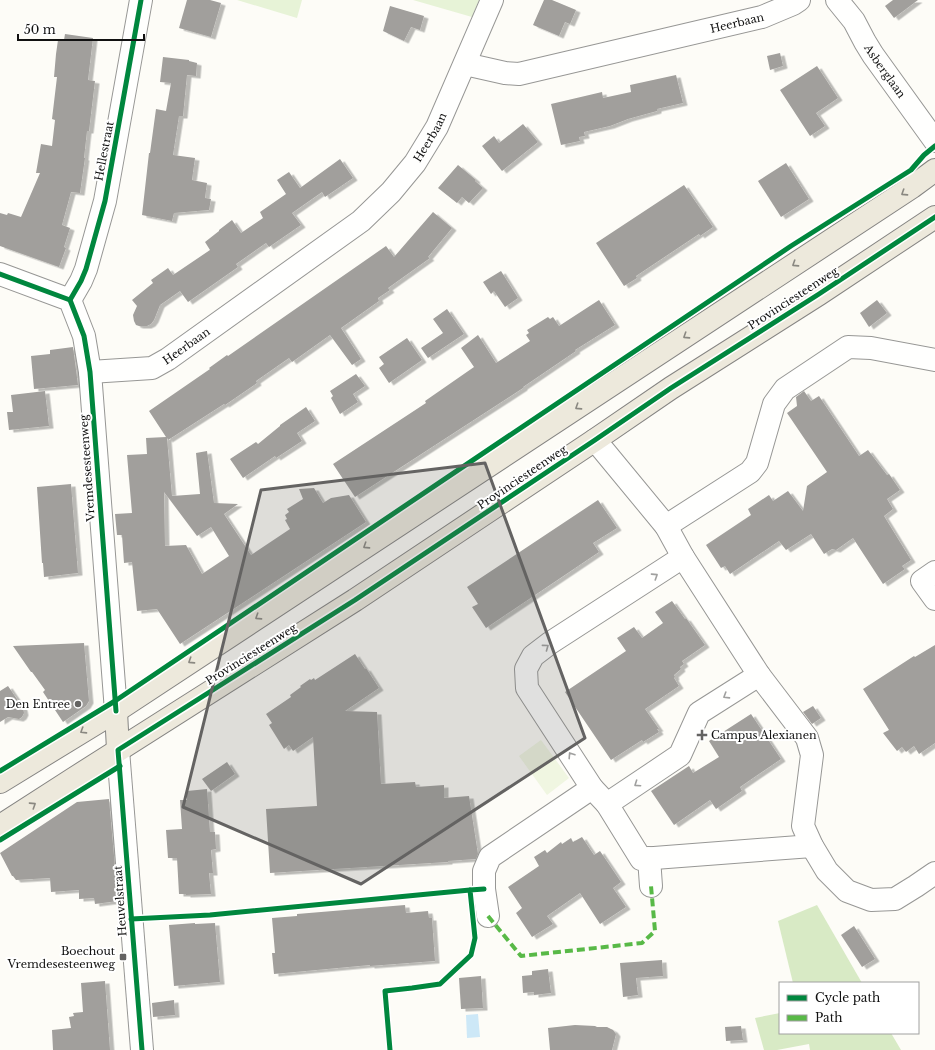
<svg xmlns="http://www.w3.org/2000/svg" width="935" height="1050" font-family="'Libre Baskerville',serif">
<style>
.green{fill:#e7f3d7}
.forest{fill:#d8eac5}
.pitch{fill:#f0f6e1}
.water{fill:#cde8f7}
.building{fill:#a19f9c;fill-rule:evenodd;filter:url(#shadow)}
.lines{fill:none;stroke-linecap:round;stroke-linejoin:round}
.minor-casing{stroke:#979795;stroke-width:24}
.major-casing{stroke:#858482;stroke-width:24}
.minor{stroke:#fffffe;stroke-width:22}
.major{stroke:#ede9dc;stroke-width:22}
.quiet{stroke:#58b947;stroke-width:4;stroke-dasharray:8 4;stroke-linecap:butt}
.cycleway-casing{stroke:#fff;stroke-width:8}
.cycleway{stroke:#00873e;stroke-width:5}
.oneway{stroke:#8a8881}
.oneway2{stroke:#a0a09f}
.marked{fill:#646362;fill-opacity:0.2;stroke:#646362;stroke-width:3;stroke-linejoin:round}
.poi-dot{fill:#646362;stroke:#fff;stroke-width:1.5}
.labels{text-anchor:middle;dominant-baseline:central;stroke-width:4;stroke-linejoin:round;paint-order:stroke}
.street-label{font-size:11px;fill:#111;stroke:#fff}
.poi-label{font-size:11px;fill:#111;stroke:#fff;text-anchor:end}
</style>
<defs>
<filter id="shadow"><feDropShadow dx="4.5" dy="2.5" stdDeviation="0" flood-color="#0004"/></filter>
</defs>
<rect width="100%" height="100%" fill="#fdfcf7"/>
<g class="green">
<polygon points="237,0 302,0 297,18"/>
<polygon points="413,0 479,0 472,17"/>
</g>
<g class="forest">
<polygon points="817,905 862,983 793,983 778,921"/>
<polygon points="780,1013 780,1033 891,1033 901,1050 810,1050 809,1044 777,1050 764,1050 755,1018"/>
</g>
<polygon class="pitch" points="541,740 569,778 547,795 519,756"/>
<polygon class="water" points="478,1014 480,1037 467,1038 466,1015"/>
<g class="building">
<polygon points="187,0 210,0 221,3 211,37 179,28"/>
<polygon points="544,0 552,0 576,10 570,24 565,22 559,36 533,25"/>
<polygon points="893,0 918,0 894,18 885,6"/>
<polygon points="390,6 424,16 420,30 411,27 404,41 383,31"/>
<polygon points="65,34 93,38 88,80 95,81 89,131 87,131 84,158 85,158 80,193 71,192 62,225 70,228 64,247 66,248 59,267 0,246 0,213 7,215 8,213 21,217 40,173 36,173 41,144 52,146 55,120 52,119 57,77 54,77 56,54 58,40 64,40"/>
<polygon points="780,53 783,66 770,70 767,56"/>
<polygon points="163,57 189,60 189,61 197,63 196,76 187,75 183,116 179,116 173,155 195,158 192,180 207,183 205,198 211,199 209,210 174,213 172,221 142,215 149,153 150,153 156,109 166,111 171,83 160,82"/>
<polygon points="817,66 838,98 816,113 825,126 810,136 780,90"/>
<polygon points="676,75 683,103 657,109 657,111 628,119 610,126 584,132 585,136 579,137 580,141 561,145 551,104 602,92 603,98 631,92 630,85"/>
<polygon points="523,124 538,142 502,171 482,146 494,136 499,143"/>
<polygon points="340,159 353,178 325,197 322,192 292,213 301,225 269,247 266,243 236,264 238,267 188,302 180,291 160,305 154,320 151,324 147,326 139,326 136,325 134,321 133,315 137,306 132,300 153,283 151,280 168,268 173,275 210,250 205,242 219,231 219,230 232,220 241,233 263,218 260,212 286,194 277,180 289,172 300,188"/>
<polygon points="786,163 809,199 781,217 758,181"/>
<polygon points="458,165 476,180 475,181 483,188 469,203 462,197 457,203 438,188"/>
<polygon points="684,185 713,227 700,236 699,234 636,276 637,278 624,286 596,243"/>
<path d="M433 212 452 228 428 257 430 258 388 288 390 290 378 298 379 301 341 328 361 359 352 365 330 335 292 362 289 358 256 381 257 383 225 405 224 404 168 440 167 438 172 496 200 494 196 453 207 451 214 503 238 504 224 514 251 555 290 529 285 520 287 519 285 515 289 512 287 509 303 499 299 489 314 488 323 503 331 498 349 495 366 522 180 644 157 609 137 611 132 562 124 563 122 535H117L115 514 132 513 127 455 147 454 146 438 166 437 149 411 210 369 209 368 227 355 228 356 386 246 394 257ZM164 492 197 536 211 527 229 556 202 574 186 545 165 546Z"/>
<polygon points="501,271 518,298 505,307 494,291 491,294 483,282"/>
<polygon points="599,300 615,325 575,350 576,351 523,387 523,388 355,497 333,464 426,403 425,401 474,367 461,348 478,335 496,363 530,341 526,335 529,333 527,330 548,317 550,319 553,317 559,326"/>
<polygon points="877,300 887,313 869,327 860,313"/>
<polygon points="447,309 464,334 428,358 421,348 443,333 433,319"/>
<polygon points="407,338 422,360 389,383 379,368 384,364 379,357"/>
<polygon points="73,347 78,385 34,389 31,356 50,354 50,350"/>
<polygon points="356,374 365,386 353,394 358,402 340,414 331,398 333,396 330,391"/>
<polygon points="45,391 49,426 9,430 7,412 13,412 11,395"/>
<polygon points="804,391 811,401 819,396 859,456 868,450 887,475 889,474 900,490 887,499 893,509 884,516 911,560 902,566 905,569 883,584 853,538 836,550 832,549 824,554 811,534 786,550 779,541 730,574 725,566 721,568 706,545 751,515 748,509 769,495 773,501 788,491 803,511 807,486 827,472 787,413 797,406 796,397"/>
<polygon points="306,407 315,421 297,433 302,441 276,458 275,456 243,478 230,459 256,442 258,444 280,426 280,425"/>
<polygon points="71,484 78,573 44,577 43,563 42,563 37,487"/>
<polygon points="598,500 617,528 593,543 599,552 486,628 472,607 478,604 467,587"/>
<polygon points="672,601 685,619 686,618 705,645 682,661 684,664 680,667 681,669 674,675 675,677 674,678 679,686 645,709 659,729 657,729 659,732 643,742 642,740 614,758 611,760 565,692 626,651 617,638 634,627 642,638 663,623 655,612"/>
<polygon points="84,643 89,701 86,706 63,722 43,692 45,690 32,672 31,672 13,646"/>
<polygon points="935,645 935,743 919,754 914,746 906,752 902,747 897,751 883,733 889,730 863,689 914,656 915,657"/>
<polygon points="355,654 365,669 366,668 379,688 345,711 377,712 381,784 415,782 416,787 444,785 444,798 469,796 478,854 476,859 448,861 448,862 270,873 266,809 317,806 313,737 293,751 289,745 284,749 269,725 272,723 266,714 291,697 290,695 301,687 300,686 310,679 311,680 314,678 315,680"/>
<polygon points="8,686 23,708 24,713 22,717 19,719 8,717 0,722 0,691"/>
<polygon points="813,706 821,718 812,724 803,712"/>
<polygon points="751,714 781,759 740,787 742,791 716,809 710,800 674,825 651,791 689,766 693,773 719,757 709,741"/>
<polygon points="227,762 235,774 211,791 202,779"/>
<polygon points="207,789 210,832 215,832 216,849 211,850 213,873 209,873 211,894 186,895 186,894 179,894 177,858 168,858 166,830 182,829 180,800 187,800 187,791"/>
<polygon points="109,799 118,901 95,904 94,898 79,899 79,890 51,892 50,878 16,880 13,876 12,876 0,853 77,802"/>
<polygon points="582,837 594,855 600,851 621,882 613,888 626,907 600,924 580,893 547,916 553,924 532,937 516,913 522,908 508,887 539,866 534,857 545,850 547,853 561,842 562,844 571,838 573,842"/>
<polygon points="405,905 406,913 428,911 429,918 432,918 435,961 370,966 370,965 274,974 272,953 275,953 272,918 297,916 297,914"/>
<polygon points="195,923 195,924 215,923 220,982 174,986 169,925"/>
<polygon points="854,926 875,959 862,967 841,935"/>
<polygon points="662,960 663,976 636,978 638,995 623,997 620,963"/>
<polygon points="548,969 551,993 534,995 534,992 523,993 522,976 532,975 532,971"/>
<polygon points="481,976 483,1008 461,1009 459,978"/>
<polygon points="105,981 110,1050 53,1050 52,1030 71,1028 69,1017 74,1016 73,1013 83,1012 81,983"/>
<polygon points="174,1000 175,1015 153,1017 152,1003"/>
<polygon points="575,1025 595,1026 597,1027 607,1027 613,1030 616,1034 612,1050 550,1050 548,1028"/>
<polygon points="741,1026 743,1040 726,1041 725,1027"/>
</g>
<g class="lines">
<g class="minor-casing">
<g id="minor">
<path id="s1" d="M837 0 854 21 865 42 873 55 935 141"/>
<path id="s2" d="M465 64 505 73 519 74 762 17 793 4 799 0"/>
<polyline points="0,274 70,300 84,336 90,372 116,711"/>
<polyline points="70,300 81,281 86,269 105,201 141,0"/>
<path id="s3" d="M90 372 152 368 168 359 361 221 391 192 415 163 437 127 492 0"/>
<polyline points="595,440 666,526 683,557 759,675 807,738 812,755 803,826 812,846 827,871 847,891 871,900 895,899 916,886 935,873"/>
<polyline points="666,526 750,472 757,463 774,404 785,389 848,347 871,348 935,360"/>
<polyline points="683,557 550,643 533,656 526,669 527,688 592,788 607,804 641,859 812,846"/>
<polyline points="935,572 922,581 935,599"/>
<polyline points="118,750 142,1050"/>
<polyline points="607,804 680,755 699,713 759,675"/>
<polyline points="649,858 651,886"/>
<polyline points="488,916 484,889 484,871 490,857 592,788"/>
</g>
</g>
<g class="major-casing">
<g id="major">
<polyline points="116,711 118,750"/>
<polyline points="0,782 116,711 912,187 935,170"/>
<polyline points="0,826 73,779 355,600 595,440 671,388 819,294 935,217"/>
</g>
</g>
<use href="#minor" class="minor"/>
<use href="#major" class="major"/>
<polyline class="quiet" points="488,916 521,956 642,943 655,931 651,886"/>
<g class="cycleway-casing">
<g id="cycleway">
<polyline points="0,274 70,300 84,336 90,372 116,711"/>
<polyline points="70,300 81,281 86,269 105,201 141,0"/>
<polyline points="0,771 115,701 791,246 911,170 924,155 935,146"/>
<polyline points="0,840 120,766"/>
<polyline points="131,919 210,915 470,890"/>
<polyline points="142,1050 118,750 355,600 595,440 671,388 819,294 935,217"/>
<polyline points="390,1050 385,991 412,988 440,984 471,955 475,938 470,890 484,889"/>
</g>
</g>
<use href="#cycleway" class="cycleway"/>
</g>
<defs><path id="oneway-chevron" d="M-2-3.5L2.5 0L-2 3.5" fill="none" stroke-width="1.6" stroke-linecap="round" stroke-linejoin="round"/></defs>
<g class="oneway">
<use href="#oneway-chevron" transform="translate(904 193) rotate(147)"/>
<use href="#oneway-chevron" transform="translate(795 264) rotate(147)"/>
<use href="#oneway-chevron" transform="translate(686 336) rotate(147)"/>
<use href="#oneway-chevron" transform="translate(578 407) rotate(147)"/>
<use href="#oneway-chevron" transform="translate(366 546) rotate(147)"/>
<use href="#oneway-chevron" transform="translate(258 617) rotate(147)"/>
<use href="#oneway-chevron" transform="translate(191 661) rotate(147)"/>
<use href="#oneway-chevron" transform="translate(83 731) rotate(148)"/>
<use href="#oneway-chevron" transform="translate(33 805) rotate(-33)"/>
</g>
<g class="oneway2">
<use href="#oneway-chevron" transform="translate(655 576) rotate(-33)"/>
<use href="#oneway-chevron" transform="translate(546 647) rotate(-36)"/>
<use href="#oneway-chevron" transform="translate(726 696) rotate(148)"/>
<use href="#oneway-chevron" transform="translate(571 755) rotate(-123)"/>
<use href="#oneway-chevron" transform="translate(637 784) rotate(146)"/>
</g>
<path class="marked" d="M485 463 585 738 361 884 183 807 261 490Z"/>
<g class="poi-dot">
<circle cx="78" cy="704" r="4"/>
<path d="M700 729h4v4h4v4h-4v4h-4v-4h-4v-4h4z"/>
<rect x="119" y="953" width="8" height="8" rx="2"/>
</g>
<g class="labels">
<g class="street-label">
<text stroke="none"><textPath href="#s2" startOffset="279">Heerbaan</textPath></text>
<text stroke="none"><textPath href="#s1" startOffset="86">Asberglaan</textPath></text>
<text stroke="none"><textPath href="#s3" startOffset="427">Heerbaan</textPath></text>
<text transform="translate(104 151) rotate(-79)">Hellestraat</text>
<text transform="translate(793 298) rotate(-33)">Provinciesteenweg</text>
<text stroke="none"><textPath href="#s3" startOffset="103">Heerbaan</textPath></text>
<text transform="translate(87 468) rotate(-94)">Vremdesesteenweg</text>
<text transform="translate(522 477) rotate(-34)">Provinciesteenweg</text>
<text transform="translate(251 654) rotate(-32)">Provinciesteenweg</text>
<text transform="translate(120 901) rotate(-94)">Heuvelstraat</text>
</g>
<g class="poi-label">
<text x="70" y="704">Den Entree</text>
<text x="711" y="735" text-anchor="start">Campus Alexianen</text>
<text x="115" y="951">Boechout<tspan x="115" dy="13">Vremdesesteenweg</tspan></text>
</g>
</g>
<rect x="779" y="982" width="140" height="52" fill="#ffffff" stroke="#a0a0a0"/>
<rect x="787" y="995" width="20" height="6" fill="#00873e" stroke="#a0a0a0"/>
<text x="815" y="1002" font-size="12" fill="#111111">Cycle path</text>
<rect x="787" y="1015" width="20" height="6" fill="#58b947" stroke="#a0a0a0"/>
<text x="815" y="1022" font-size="12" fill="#111111">Path</text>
<path d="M18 34v6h126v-6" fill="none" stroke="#111111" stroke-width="2"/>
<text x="24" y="34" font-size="12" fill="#111111" stroke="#ffffff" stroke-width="3" paint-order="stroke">50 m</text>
</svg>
